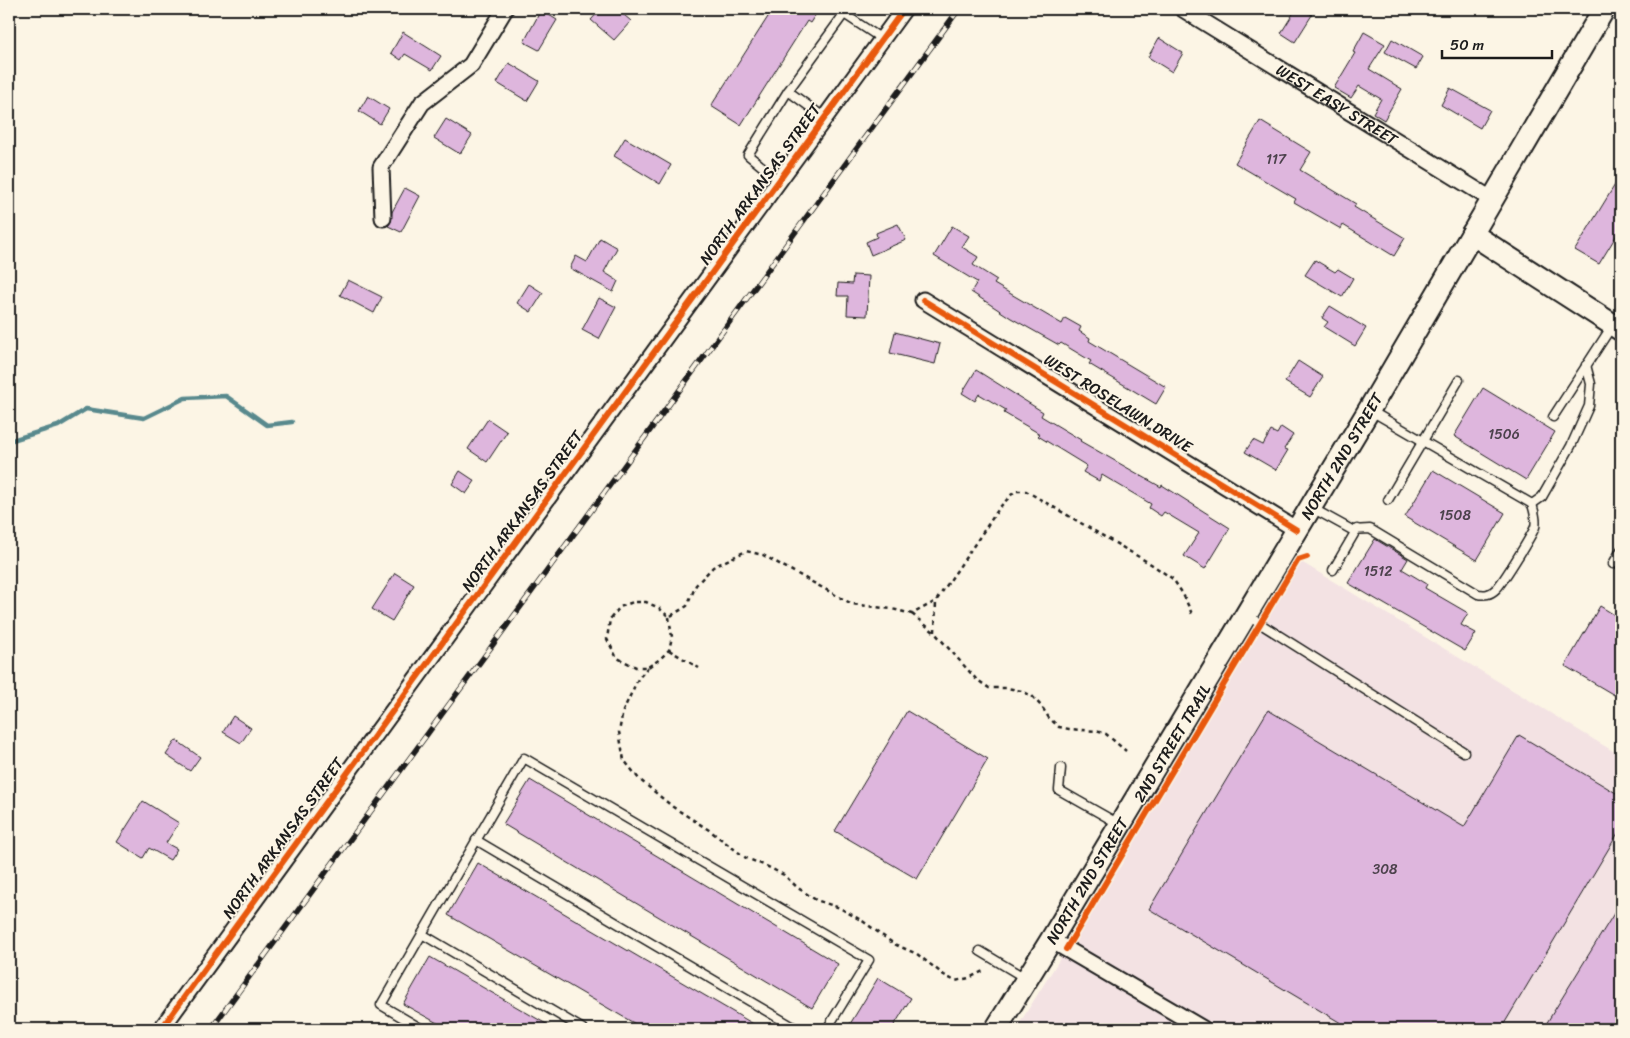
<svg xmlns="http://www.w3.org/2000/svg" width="1630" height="1038" font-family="Sriracha,sans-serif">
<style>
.built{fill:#f3e2e3}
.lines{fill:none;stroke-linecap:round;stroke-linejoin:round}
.stream{stroke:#58898d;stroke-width:4.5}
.building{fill:#deb6dd;stroke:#1c1c1c}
.lane-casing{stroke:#1c1c1c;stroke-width:11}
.street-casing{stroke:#1c1c1c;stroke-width:19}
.secondary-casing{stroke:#1c1c1c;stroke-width:25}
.path{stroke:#1c1c1c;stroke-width:2.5;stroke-dasharray:4 4;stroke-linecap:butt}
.lane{stroke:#fcf5e5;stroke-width:8}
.street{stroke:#fcf5e5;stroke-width:15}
.secondary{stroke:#fcf5e5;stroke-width:21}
.rail-casing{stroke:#1c1c1c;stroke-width:5.5}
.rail{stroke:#fcf5e5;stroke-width:4;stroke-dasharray:11;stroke-linecap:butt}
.cycleway-casing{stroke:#fcf5e5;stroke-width:9}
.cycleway{stroke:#e8590c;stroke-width:6}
.labels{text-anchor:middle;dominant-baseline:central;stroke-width:4;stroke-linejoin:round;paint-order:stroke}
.number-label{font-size:14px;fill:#4c424c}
.street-label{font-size:16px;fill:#1c1c1c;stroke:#fcf5e5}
</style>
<rect width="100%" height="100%" fill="#fcf5e5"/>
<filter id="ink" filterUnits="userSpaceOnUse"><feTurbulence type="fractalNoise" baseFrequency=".02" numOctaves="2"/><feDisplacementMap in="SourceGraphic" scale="10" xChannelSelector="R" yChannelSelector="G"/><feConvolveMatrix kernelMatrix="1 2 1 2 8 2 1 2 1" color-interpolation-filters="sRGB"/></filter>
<g filter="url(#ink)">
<polygon class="built" points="1298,560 1621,756 1621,1029 1016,1029 1066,949"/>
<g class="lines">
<polyline class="stream" points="9,441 58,426 86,409 144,418 185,398 226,396 267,425 292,422"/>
</g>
<g class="building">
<polygon points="601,9 617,9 631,21 614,40 591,20"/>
<polygon points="773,9 819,9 810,23 807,21 741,125 711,106"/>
<polygon points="1296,9 1302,9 1312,15 1295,42 1281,33"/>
<polygon points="541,10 557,20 539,50 524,42"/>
<polygon points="403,32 441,56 432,70 405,54 401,60 391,53"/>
<polygon points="1364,32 1385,44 1369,69 1402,89 1384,120 1373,113 1381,99 1359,86 1351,98 1334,88 1355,53 1353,52"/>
<polygon points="1159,38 1183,53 1172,72 1148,57"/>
<polygon points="1392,39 1423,57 1416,69 1385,52"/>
<polygon points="509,63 539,81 527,101 497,83"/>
<polygon points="1450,88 1490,110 1480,128 1441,105"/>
<polygon points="368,96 389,109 380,124 359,111"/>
<polygon points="446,119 472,135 460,154 434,138"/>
<polygon points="1260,121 1311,152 1300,170 1356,204 1354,207 1405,238 1394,256 1343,225 1341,229 1294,202 1296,199 1235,163"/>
<polygon points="625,138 671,165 660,184 614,156"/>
<polygon points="1621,175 1621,228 1599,264 1575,250"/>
<polygon points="405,188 420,196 401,232 388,226 391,222 392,212"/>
<polygon points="898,224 906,240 871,255 866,242 877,237 876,233"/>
<polygon points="952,226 969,236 962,247 978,257 973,265 997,280 994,284 1062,324 1065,318 1081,327 1079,331 1090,338 1089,341 1166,387 1156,404 1089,364 1091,361 1061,343 1059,345 1011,318 971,292 977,282 934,256"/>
<polygon points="600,238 617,248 604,272 618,281 613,292 570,268 576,256 587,262"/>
<polygon points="1315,260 1335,272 1338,269 1353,278 1342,297 1305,275"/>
<polygon points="853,275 869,276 867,316 847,315 848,296 837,296 838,283 852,284"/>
<polygon points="348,280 382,297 374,313 340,295"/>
<polygon points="529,284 543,293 531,312 517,303"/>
<polygon points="599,298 616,307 599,339 582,330"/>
<polygon points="1330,306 1366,328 1355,346 1324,327 1328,322 1322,318"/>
<polygon points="895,332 940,344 935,364 890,353"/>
<polygon points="1298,361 1323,377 1310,397 1285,382"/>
<polygon points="976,370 1043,412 1041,416 1081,440 1080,441 1161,487 1162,485 1230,528 1205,569 1184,556 1199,533 1164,512 1161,516 1149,508 1151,504 1102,475 1099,481 1083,472 1087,466 1038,436 1040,434 1004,413 1006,410 979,394 975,401 962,393"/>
<polygon points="1483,388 1555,432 1526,480 1454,436"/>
<polygon points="488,419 507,432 487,462 468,449"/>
<polygon points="1281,427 1293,435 1284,449 1288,450 1276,470 1245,452 1253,440 1263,445 1271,431 1277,434"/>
<polygon points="1433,470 1505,513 1477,560 1405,517"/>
<polygon points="460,471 475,481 466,494 452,484"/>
<polygon points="1375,539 1408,559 1402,569 1427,584 1425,588 1468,613 1461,625 1476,633 1465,651 1348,583"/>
<polygon points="395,573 414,585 392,621 372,609"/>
<polygon points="1600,606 1621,619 1621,699 1565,666"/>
<polygon points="1268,710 1464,827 1519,735 1621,796 1621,828 1501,1029 1351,1029 1149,909"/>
<polygon points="907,711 988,759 917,879 835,831"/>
<polygon points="233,716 251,728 241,743 223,732"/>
<polygon points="176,740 200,757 190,771 166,755"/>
<polygon points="530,780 838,964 812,1008 503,824"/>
<polygon points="143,801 179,823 166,843 177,849 170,860 149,848 143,858 117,842"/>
<polygon points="478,863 762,1029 644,1029 448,915"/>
<polygon points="1621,902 1621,1029 1543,1029"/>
<polygon points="430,957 555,1029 448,1029 403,1004"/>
<polygon points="878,978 911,998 892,1029 847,1029"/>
</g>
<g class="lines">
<g class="lane-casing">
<g id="lane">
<polyline points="788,91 825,118"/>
<polyline points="780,181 748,155 788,91 844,14 882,39"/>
<polyline points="1371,411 1532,504 1542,497 1571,446 1589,406 1591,384 1586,365"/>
<polyline points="1553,417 1612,326"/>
<polyline points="1388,500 1459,380"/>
<path d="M1312 508 1352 530 1370 529 1478 594C1485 595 1490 595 1496 589 1502 584 1532 535 1535 527 1537 520 1534 511 1532 504"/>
<polyline points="1613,564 1621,550"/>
<polyline points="1333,570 1357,529"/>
<polyline points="1248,616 1464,752"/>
<polyline points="1061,768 1059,790 1119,824"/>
<polyline points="476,840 797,1029"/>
<polyline points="422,934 524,758 869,960 827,1029"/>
<polyline points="980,951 1025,978"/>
<polyline points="422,1029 381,1005 422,934 583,1029"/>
</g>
</g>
<g class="street-casing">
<g id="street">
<path id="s1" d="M1183 9 1491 199"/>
<polyline points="383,218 381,167 422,103 471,65 505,9"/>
<polyline points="923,300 1297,530"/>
<polyline points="1051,940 1203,1029"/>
<polyline points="161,1029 904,9"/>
</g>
</g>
<g class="secondary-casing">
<g id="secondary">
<polyline points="1472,234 1621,330"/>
<path id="s2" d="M996 1029 1051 940 1369 410 1604 9"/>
</g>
</g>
<g class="path">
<polyline points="912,614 935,633 976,679 989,688 1007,688 1022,691 1032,696 1042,707 1049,718 1059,727 1069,729 1096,731 1106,734 1126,751"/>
<polyline points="669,617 672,637 669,650 660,659 648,667 636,667 617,658 607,639 610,619 620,607 633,602 646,602 659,608 669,617 687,606 696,585 713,567 746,551 763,555 852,604 892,609 912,614 936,601 1000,507 1015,491 1026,491 1151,564 1173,579 1183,594 1192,614"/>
<polyline points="935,632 936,601"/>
<polyline points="669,650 699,668"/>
<polyline points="648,667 638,679 623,711 619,732 624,760 639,779 673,807 709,830 746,858 766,866 784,875 798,888 816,900 840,908 864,922 894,944 917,954 944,975 955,981 969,978 983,971"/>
</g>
<use href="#lane" class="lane"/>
<use href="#street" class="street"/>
<use href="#secondary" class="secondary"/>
<g class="rail-casing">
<polyline id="rail" points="211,1029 959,9"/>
</g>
<use href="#rail" class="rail"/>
<g class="cycleway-casing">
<g id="cycleway">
<polyline points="923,300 1297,530"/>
<polyline points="1066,949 1298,560 1307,557"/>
<polyline points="161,1029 904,9"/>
</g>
</g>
<use href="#cycleway" class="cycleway"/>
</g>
</g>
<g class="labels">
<g class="number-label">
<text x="1276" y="159">117</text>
<text x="1504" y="434">1506</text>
<text x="1455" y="515">1508</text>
<text x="1378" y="571">1512</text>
<text x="1385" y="869">308</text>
</g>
<g class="street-label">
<text stroke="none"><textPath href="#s1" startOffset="181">WEST EASY STREET</textPath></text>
<text transform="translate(760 184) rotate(-54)">NORTH ARKANSAS STREET</text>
<text transform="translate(1118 403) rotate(32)">WEST ROSELAWN DRIVE</text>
<text stroke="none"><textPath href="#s2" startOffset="669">NORTH 2ND STREET</textPath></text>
<text transform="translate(522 511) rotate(-54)">NORTH ARKANSAS STREET</text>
<text transform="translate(1172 743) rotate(-59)">2ND STREET TRAIL</text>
<text transform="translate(283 838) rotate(-54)">NORTH ARKANSAS STREET</text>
<text stroke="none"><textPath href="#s2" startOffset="174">NORTH 2ND STREET</textPath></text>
</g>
</g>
<rect width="1630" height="1038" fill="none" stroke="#fcf5e5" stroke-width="30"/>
<rect x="15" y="15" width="1600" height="1008" fill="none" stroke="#1c1c1c" stroke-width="2" filter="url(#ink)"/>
<path d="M1442 50v8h110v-8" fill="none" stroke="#1c1c1c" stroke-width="2.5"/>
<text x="1450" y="50" font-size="15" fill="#1c1c1c" stroke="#fcf5e5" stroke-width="4" paint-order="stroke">50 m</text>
</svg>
